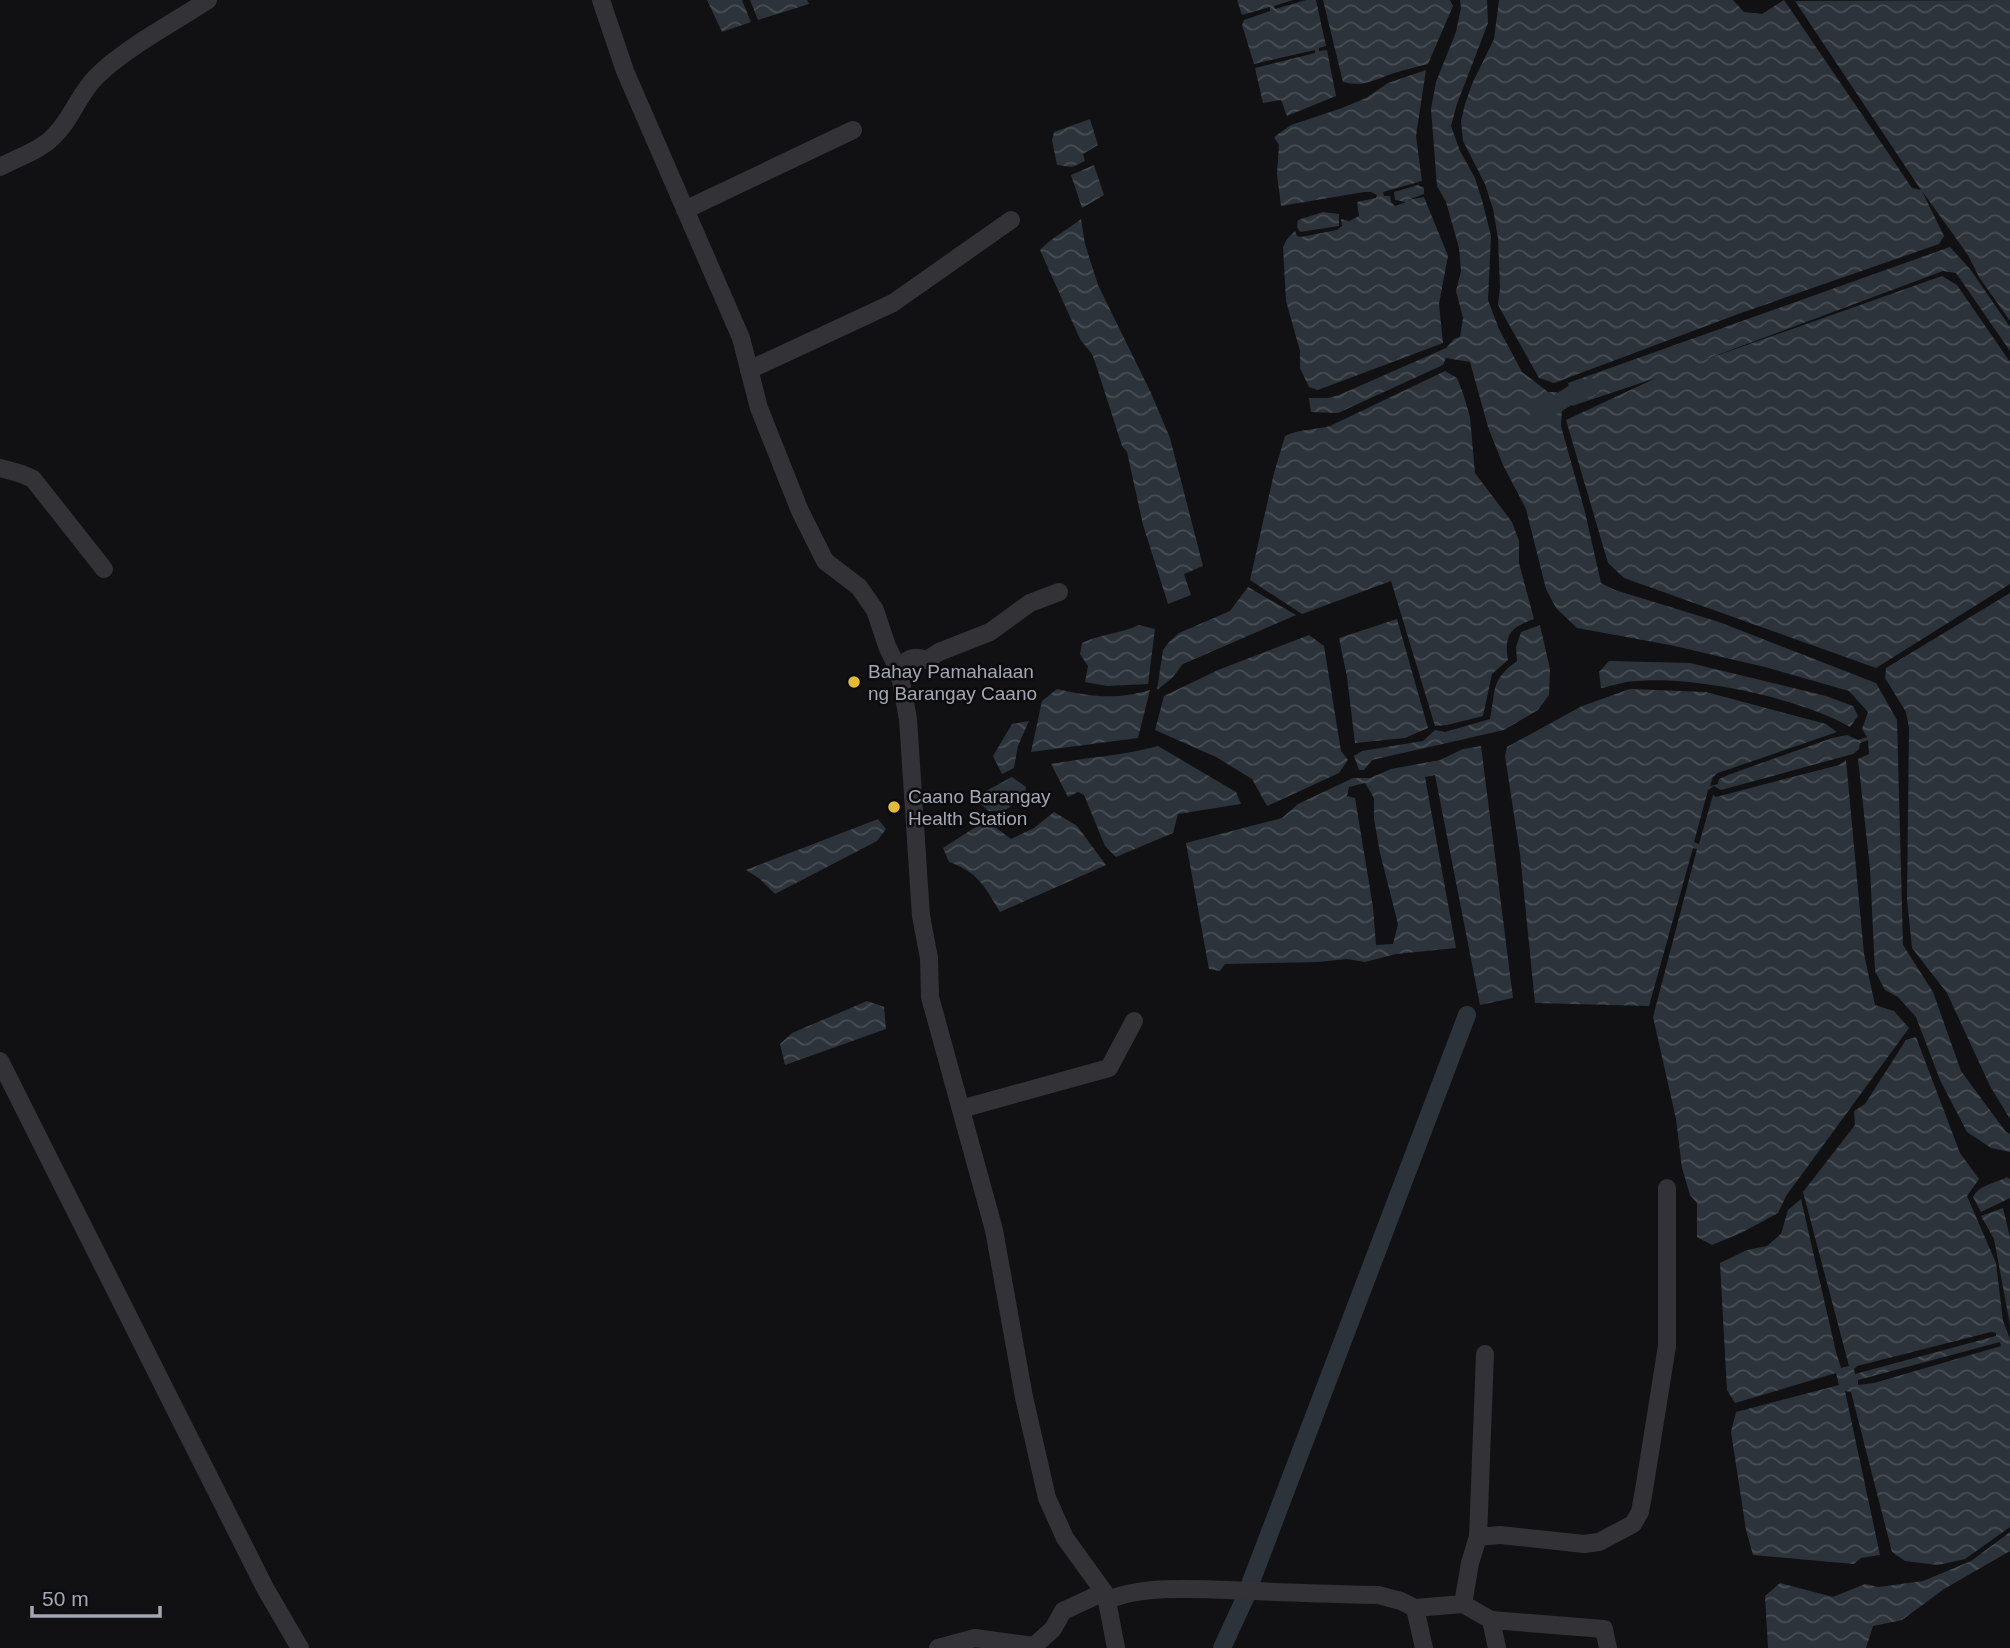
<svg xmlns="http://www.w3.org/2000/svg" width="2010" height="1648" font-family="Arial,sans-serif">
<style>
.water{fill:url(#water-waves);fill-rule:evenodd}
.lines{fill:none;stroke-linecap:round;stroke-linejoin:round}
.canal{stroke:#2c333a;stroke-width:18}
.minor{stroke:#333337;stroke-width:18}
.poi-dot{fill:#e5ba37;stroke:#0c0c0e;stroke-width:2.5}
.labels{text-anchor:middle;dominant-baseline:central;stroke-width:5;stroke-linejoin:round;paint-order:stroke}
.poi-label{font-size:19px;fill:#a4a7b2;stroke:#0c0c0e;text-anchor:start}
</style>
<defs>
<pattern id="water-waves" width="16" height="10" patternUnits="userSpaceOnUse" patternTransform="scale(1.75)"><rect width="16" height="10" fill="#2c333a"/><path d="M0 5q4-4 8 0t8 0" fill="none" stroke="#484e54"/></pattern>
</defs>
<rect width="100%" height="100%" fill="#111113"/>
<g class="water">
<polygon points="707,0 742,0 751,22 722,32"/>
<polygon points="750,0 807,0 809,4 758,20"/>
<polygon points="1237,0 1293,0 1274,6 1275,9 1306,0 1316,0 1326,46 1319,48 1319,51 1327,50 1336,96 1287,116 1281,100 1263,103 1255,68 1315,53 1315,50 1254,64 1242,25 1244,20 1270,11 1270,7 1242,15"/>
<path d="M1323 0H1450L1453 6 1428 64C1416 67 1403 70 1391 74 1373 81 1362 87 1343 82Z"/>
<polygon points="1460,0 1487,0 1488,23 1457,104 1451,126 1460,151 1475,178 1482,200 1491,236 1488,300 1499,329 1522,372 1548,392 1557,392 1562,409 1561,426 1585,512 1601,583 1615,590 1719,622 1876,683 1897,720 1903,945 1933,992 1961,1071 2006,1132 2010,1134 2010,1152 1991,1148 1967,1132 1940,1080 1916,1017 1898,997 1885,990 1875,971 1870,869 1858,759 1869,754 1868,740 1860,743 1859,749 1853,754 1721,790 1714,786 1708,790 1694,842 1699,844 1713,795 1716,797 1839,765 1846,760 1864,954 1875,1005 1894,1011 1909,1028 1786,1196 1778,1213 1741,1233 1712,1245 1697,1237 1697,1203 1690,1195 1682,1168 1676,1119 1653,1017 1697,849 1693,848 1649,1006 1535,1003 1520,854 1505,756 1507,747 1582,706 1630,689 1706,692 1826,724 1837,732 1718,773 1713,777 1710,786 1718,784 1719,779 1728,775 1832,738 1847,735 1858,740 1867,737 1862,729 1868,712 1849,691 1765,667 1670,645 1577,628 1556,608 1546,589 1526,509 1503,465 1488,427 1470,362 1446,358 1443,365 1338,413 1311,412 1309,398 1328,398 1339,395 1446,348 1454,339 1460,337 1463,318 1456,291 1461,271 1459,248 1446,202 1437,186 1431,109 1436,82 1456,32 1461,8"/>
<polygon points="1499,0 1733,0 1744,12 1762,14 1784,0 1912,188 1921,190 1795,1 2010,0 2010,321 1979,277 1968,255 1922,191 1944,236 1939,244 1741,313 1554,383 1539,378 1498,305 1500,288 1498,238 1493,209 1485,184 1463,141 1461,121 1465,104 1472,84 1494,39"/>
<polygon points="1426,70 1416,136 1422,181 1383,192 1384,196 1390,196 1391,202 1395,206 1406,202 1395,200 1394,192 1418,185 1424,188 1424,194 1408,200 1424,197 1448,256 1439,304 1443,343 1318,390 1309,387 1300,368 1300,351 1286,301 1283,247 1287,239 1295,231 1297,236 1301,237 1337,230 1342,226 1341,219 1349,221 1359,216 1357,202 1376,198 1377,195 1371,192 1364,192 1281,206 1277,174 1279,145 1274,137 1291,125 1342,108 1366,98 1388,83"/>
<polygon points="1090,119 1098,145 1083,154 1085,161 1072,167 1057,165 1052,140 1054,132"/>
<polygon points="1094,165 1104,195 1082,208 1071,175"/>
<polygon points="1323,212 1339,214 1339,226 1300,232 1297,227 1298,220"/>
<path d="M1081 219 1085 244 1098 285 1151 393 1170 438 1203 566 1184 574 1191 595 1168 604 1143 525 1127 452 1122 446 1096 365 1092 354 1080 339 1040 250C1051 238 1067 230 1081 219Z"/>
<polygon points="1950,247 1970,269 2010,327 2010,351 1956,273 1943,271 1693,364 1942,276 1957,285 2010,362 2010,584 1876,668 1624,578 1608,563 1566,420 1656,378 1572,406 1568,383"/>
<path d="M1445 371 1457 378 1463 393 1470 417 1475 473 1512 522 1519 541V563L1534 619C1510 628 1504 634 1508 660L1492 674 1483 716 1447 725 1435 726 1391 581 1302 614 1250 580 1274 473 1285 436C1299 429 1315 430 1330 426Z"/>
<polygon points="1248,587 1296,615 1183,664 1172,678 1157,690 1163,650 1169,642 1179,633 1230,611"/>
<polygon points="2010,593 2010,1119 1990,1086 1947,993 1912,948 1907,899 1909,728 1906,712 1885,678 1886,668"/>
<polygon points="1397,619 1428,728 1405,738 1355,743 1347,677 1339,638"/>
<path d="M1139 625 1155 629 1148 684 1107 686 1085 682 1088 666 1080 654 1082 643C1100 634 1120 634 1139 625Z"/>
<path d="M1540 625 1550 669 1549 695 1538 710 1504 730 1372 760 1364 770H1359L1354 756 1362 751 1423 741 1435 730 1445 732 1490 719C1496 691 1490 680 1517 661L1516 647 1521 632Z"/>
<polygon points="1309,635 1324,646 1341,751 1348,760 1339,773 1267,806 1252,779 1216,757 1155,730 1164,696 1218,670"/>
<path d="M1609 661 1690 663 1826 696 1853 706 1858 716 1850 727C1801 698 1694 676 1637 681 1625 681 1612 686 1601 688L1599 672Z"/>
<path d="M1057 689C1092 697 1116 700 1150 690L1138 738 1031 752 1042 701Z"/>
<polygon points="1029,721 1018,746 1014,768 1002,774 993,756 1012,724"/>
<path d="M1158 746 1236 792 1241 804 1178 814 1173 833 1116 857 1105 846 1084 795 1078 792 1068 797 1051 764C1087 757 1123 756 1158 746Z"/>
<path d="M1481 746 1513 998 1480 1005 1435 775 1425 777 1456 948 1396 954 1365 962 1347 959 1318 962 1225 964 1220 971 1209 969 1186 843 1282 818 1298 804 1353 778H1370L1391 769 1440 760 1463 749ZM1365 783 1374 798V819L1380 853 1398 924 1393 944 1376 945 1373 907 1355 798 1347 796 1349 787Z"/>
<polygon points="1012,777 1026,787 1025,796 1004,811 989,811 973,798"/>
<path d="M1054 812 1077 826 1106 865 1000 912C985 887 978 872 949 862L943 848 982 823 991 824 1011 839 1034 828Z"/>
<polygon points="878,819 886,829 877,841 775,894 760,879 746,870"/>
<polygon points="867,1001 884,1007 886,1029 785,1065 780,1044 792,1033"/>
<path d="M1916 1037 1960 1153 1979 1179 1967 1196 1996 1263 2003 1321 2010 1339V1527L1965 1559 1938 1565 1905 1561 1892 1552 1851 1392 1845 1391 1880 1555 1861 1558 1854 1564 1753 1555 1746 1530 1731 1432 1736 1412 1839 1385 1836 1373 1735 1403 1727 1390 1720 1263 1747 1250 1767 1246 1781 1234 1788 1210 1801 1199 1836 1352 1841 1368 1849 1366 1803 1192 1855 1125 1854 1111 1865 1104 1906 1040ZM1991 1332 1996 1333V1336L1855 1374 1854 1369 1857 1366ZM2000 1342 2001 1346 1874 1383 1858 1385V1380Z"/>
<path d="M2007 1177 2010 1179V1198L1981 1212 1973 1197C1980 1184 1995 1184 2007 1177Z"/>
<polygon points="2003,1208 2010,1237 2010,1325 1994,1239 1981,1216"/>
<polygon points="2010,1532 2010,1551 1944,1589 1902,1620 1873,1626 1866,1648 1768,1648 1765,1596 1780,1583 1833,1597 1865,1584 1879,1587 1923,1581 1971,1561"/>
</g>
<g class="lines">
<g class="canal">
<polyline points="1539,415 1574,393 1591,387"/>
<polyline points="1249,1587 1467,1015"/>
<polyline points="1222,1648 1246,1596"/>
</g>
<g class="minor">
<path d="M601 0 625 71 741 338 759 408 800 511 825 561 859 587 875 610 887 646 899 671 908 719 921 916 929 958 930 997 994 1230 1024 1397 1047 1498 1065 1538 1104 1592 1107 1601C1140 1583 1216 1590 1255 1591 1296 1593 1337 1594 1378 1595L1401 1601 1415 1608 1424 1648"/>
<path d="M0 167C16 158 39 151 52 138 71 121 78 95 96 77 125 48 173 23 208 0"/>
<polyline points="685,210 853,130"/>
<polyline points="749,370 893,303 1011,220"/>
<polyline points="0,468 22,474 33,479 104,569"/>
<path d="M899 671C906 658 913 655 927 660L939 652 990 632 1030 603 1059 592"/>
<polyline points="0,1061 265,1588 300,1648"/>
<polyline points="961,1109 1109,1068 1134,1021"/>
<polyline points="1478,1537 1485,1354"/>
<polyline points="1107,1601 1116,1648"/>
<polyline points="1463,1604 1491,1620 1497,1648"/>
<polyline points="1415,1608 1463,1604 1470,1563 1478,1537 1500,1535 1584,1544 1599,1542 1633,1524 1640,1512 1644,1490 1667,1346 1667,1188"/>
<polyline points="1491,1620 1604,1629 1608,1648"/>
<polyline points="938,1648 975,1638 1034,1646 1053,1629 1063,1611 1104,1592"/>
</g>
</g>
<g class="poi-dot">
<circle cx="854" cy="682" r="7"/>
<circle cx="894" cy="807" r="7"/>
</g>
<g class="labels">
<g class="poi-label">
<text x="868" y="671">Bahay Pamahalaan<tspan x="868" dy="22">ng Barangay Caano</tspan></text>
<text x="908" y="796">Caano Barangay<tspan x="908" dy="22">Health Station</tspan></text>
</g>
</g>
<path d="M32 1606v10h128v-10" fill="none" stroke="#a4a7b2" stroke-width="3.5"/>
<text x="42" y="1606" font-size="21" fill="#a4a7b2" stroke="#0c0c0e" stroke-width="5" paint-order="stroke">50 m</text>
</svg>
